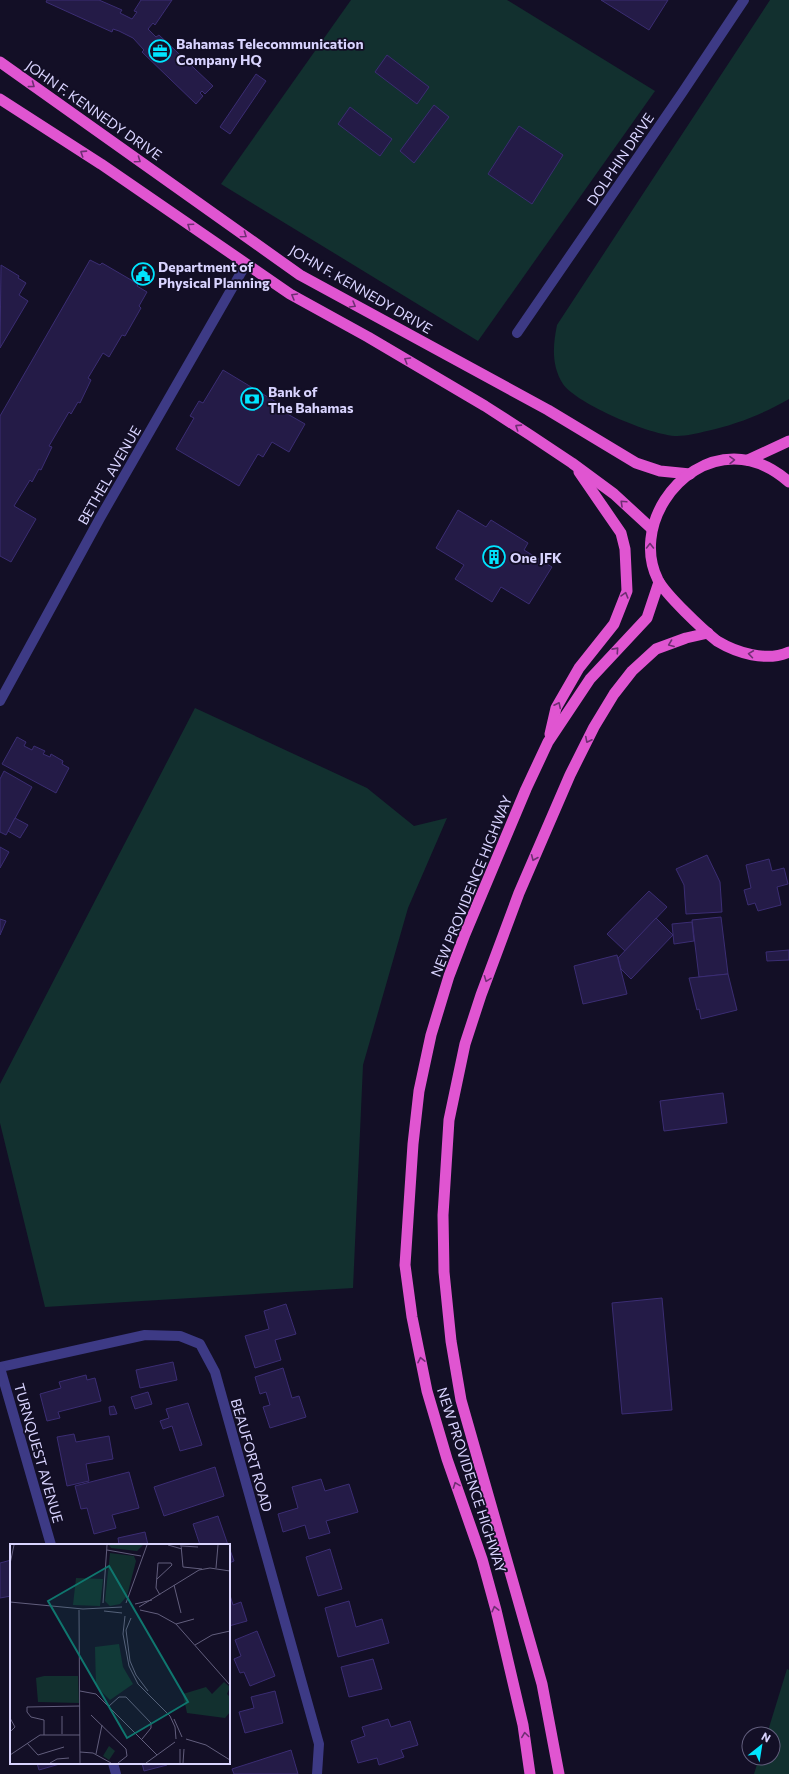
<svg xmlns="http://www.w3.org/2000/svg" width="789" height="1774" font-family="Commissioner,sans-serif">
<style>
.green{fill:#12302f}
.building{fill:#241b47;stroke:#3b2d73}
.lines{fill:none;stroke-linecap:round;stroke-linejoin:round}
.minor{stroke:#3d3a85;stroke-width:10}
.trunk{stroke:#e055d1;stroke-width:11}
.oneway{stroke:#6f2e73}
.labels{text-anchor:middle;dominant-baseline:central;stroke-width:3.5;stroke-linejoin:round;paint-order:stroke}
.poi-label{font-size:14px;font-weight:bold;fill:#d9d4ff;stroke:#130f26;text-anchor:start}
.street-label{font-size:14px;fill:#d9d4ff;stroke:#130f26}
.inset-road{fill:none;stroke:#625e7d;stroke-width:1}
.view{fill:#0f766e;fill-opacity:0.15;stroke:#0f766e;stroke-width:2}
.inset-edge{fill:none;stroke:#d9d4ff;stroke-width:2}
</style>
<rect width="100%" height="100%" fill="#130f26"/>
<g class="green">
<polygon points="351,0 507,0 655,91 478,341 221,184"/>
<path d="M770 0H789V399C763 414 737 424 707 431 698 433 687 436 677 436 652 436 577 404 563 384 551 365 553 345 557 325Z"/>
<polygon points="195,708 367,788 414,826 447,818 408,908 363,1065 353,1288 45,1307 0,1123 0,1084"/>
<polygon points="787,1669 789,1670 789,1774 754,1774 759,1758 773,1758 773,1734 767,1734"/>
</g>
<g class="building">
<polygon points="47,0 99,0 122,10 120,13 132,19 137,12 134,11 141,0 172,0 155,25 153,23 148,29 156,37 159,35 213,86 205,94 202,91 200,93 203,96 196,104 142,52 144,50 133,38 119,31 113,29 112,32 46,2"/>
<polygon points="601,0 668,0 649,30"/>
<polygon points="387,55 429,87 417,104 375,72"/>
<polygon points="256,74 266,81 230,134 220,127"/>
<polygon points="434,105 449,117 414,163 400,151"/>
<polygon points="350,107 392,139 380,156 338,124"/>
<polygon points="519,126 563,155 532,204 488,174"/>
<polygon points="90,260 100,265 102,263 138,284 137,286 147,292 139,306 141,308 125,336 122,335 109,357 103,353 88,378 91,380 80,403 78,402 71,414 69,412 49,446 52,447 41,470 39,469 32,482 30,480 14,506 36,519 11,562 0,556 0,416"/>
<polygon points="1,265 19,276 18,278 26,283 19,295 28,301 0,348"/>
<polygon points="223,370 286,408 284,412 305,424 289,452 272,442 263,457 258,454 239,486 176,449 194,418 190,416 199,401 203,403"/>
<polygon points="458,510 486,527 491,520 528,543 524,550 552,567 529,604 501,587 492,602 455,579 464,565 436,548"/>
<polygon points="17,737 26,742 24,746 32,750 34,746 45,751 43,754 50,757 51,754 63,761 62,764 69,768 56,793 2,764"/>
<polygon points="4,771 32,787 6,835 0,832 0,779"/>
<polygon points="15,818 28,825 20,838 8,831"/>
<polygon points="0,847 9,852 0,868"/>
<polygon points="707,855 720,882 722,912 686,914 684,885 676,869"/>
<polygon points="769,859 772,871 784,868 788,884 777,887 781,905 758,911 755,903 748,905 744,890 751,888 746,865"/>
<polygon points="649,891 667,907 625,951 607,934"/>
<polygon points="721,917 728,974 699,977 692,920"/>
<polygon points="656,918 673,935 631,979 621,969 618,958"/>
<polygon points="0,919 6,921 0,935"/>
<polygon points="692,922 694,941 674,944 672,924"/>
<polygon points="789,950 789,960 767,961 766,952"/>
<polygon points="617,955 627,994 583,1004 574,966"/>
<polygon points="728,974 737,1010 701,1019 699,1009 697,1010 689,978"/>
<polygon points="723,1093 727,1123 664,1131 660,1101"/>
<polygon points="662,1298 672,1410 622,1414 612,1303"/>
<polygon points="286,1304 296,1334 275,1340 281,1360 255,1368 245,1336 269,1329 264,1311"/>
<polygon points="173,1362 177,1380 140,1388 136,1370"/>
<polygon points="283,1368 292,1398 299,1396 306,1417 270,1428 263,1407 270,1405 266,1392 260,1394 255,1377"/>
<polygon points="86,1375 87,1380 95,1378 101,1401 58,1412 60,1418 47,1421 40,1394 61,1388 59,1382"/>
<polygon points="148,1392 152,1404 135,1409 131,1397"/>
<polygon points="188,1403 202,1445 180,1451 172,1426 163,1429 160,1421 169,1418 166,1409"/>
<polygon points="114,1406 117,1414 110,1415 109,1407"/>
<polygon points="74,1434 76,1442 109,1436 113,1459 86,1464 89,1481 67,1486 57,1437"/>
<polygon points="215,1467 224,1496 164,1516 154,1487"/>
<polygon points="129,1472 139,1508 112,1515 116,1528 94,1534 87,1508 81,1509 75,1486"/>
<polygon points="321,1479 325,1491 349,1484 358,1512 326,1521 330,1533 309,1539 305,1525 283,1532 278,1514 298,1508 292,1487"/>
<polygon points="218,1516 228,1545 200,1545 193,1524"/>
<polygon points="145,1532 148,1545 119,1545 118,1538"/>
<polygon points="229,1547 234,1561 229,1563"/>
<polygon points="330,1549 342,1589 318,1596 306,1557"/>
<polygon points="11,1560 11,1596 0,1598 0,1563"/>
<polygon points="229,1592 233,1605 241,1602 247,1621 229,1626"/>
<polygon points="349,1601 356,1627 382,1619 389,1643 338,1657 325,1608"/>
<polygon points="257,1631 275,1676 250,1686 244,1672 240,1673 234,1659 241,1656 235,1640"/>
<polygon points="373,1659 382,1689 349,1697 341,1667"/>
<polygon points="275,1691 283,1723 245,1733 239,1712 254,1708 251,1697"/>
<polygon points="388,1719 391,1727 410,1721 418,1745 401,1750 404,1757 379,1765 377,1758 358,1763 351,1741 365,1736 362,1727"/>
<polygon points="291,1750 298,1774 234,1774 232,1769"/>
<polygon points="37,1763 63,1763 39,1770"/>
<polygon points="142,1763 167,1763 167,1765 144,1771"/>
</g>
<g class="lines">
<g class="minor">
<polyline points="517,333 682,93 744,0"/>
<polyline points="0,701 100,518 246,264"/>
<polyline points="0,1367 145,1335 180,1336 200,1344 215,1372 319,1744 317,1774"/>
<polyline points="0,1368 51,1545"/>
<polyline points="113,1763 116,1774"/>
</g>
<g class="trunk">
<polyline points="0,62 300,275 548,410 636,463 660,471 690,474"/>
<polyline points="0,99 101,164 290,294 368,337 485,406 530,435 572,463 614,494 652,529"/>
<polyline points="748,460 789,441"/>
<path d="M789 482C773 468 756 459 734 459 677 459 632 528 658 580 666 595 702 629 717 641 737 653 766 662 789 652"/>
<polyline points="550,734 556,708 579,668 614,624 627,591 625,549 621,533 579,472"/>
<polyline points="530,1774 523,1725 496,1610 482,1559 447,1459 427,1391 412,1317 405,1265 413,1144 419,1091 431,1035 449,976 465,934 526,789 548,742 590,679 647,618 659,582"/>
<polyline points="559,1774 542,1684 461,1400 451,1341 444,1272 443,1215 449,1120 465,1044 481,995 519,893 570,775 594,727 614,694 632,671 656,649 686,638 708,633"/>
</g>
</g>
<defs><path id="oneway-chevron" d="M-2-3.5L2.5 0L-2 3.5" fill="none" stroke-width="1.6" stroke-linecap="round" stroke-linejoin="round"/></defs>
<g class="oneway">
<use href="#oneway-chevron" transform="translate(32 85) rotate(36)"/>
<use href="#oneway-chevron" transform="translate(83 153) rotate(-147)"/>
<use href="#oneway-chevron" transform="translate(138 160) rotate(35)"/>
<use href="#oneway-chevron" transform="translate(190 226) rotate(-145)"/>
<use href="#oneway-chevron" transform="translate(244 235) rotate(35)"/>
<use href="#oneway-chevron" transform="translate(294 296) rotate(-150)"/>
<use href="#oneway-chevron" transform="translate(353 305) rotate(30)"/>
<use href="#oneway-chevron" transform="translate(407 360) rotate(-149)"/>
<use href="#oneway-chevron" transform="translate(518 427) rotate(-147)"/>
<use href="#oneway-chevron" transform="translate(732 460) rotate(-1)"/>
<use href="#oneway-chevron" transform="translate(623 503) rotate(-137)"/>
<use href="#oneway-chevron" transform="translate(650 546) rotate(-90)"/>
<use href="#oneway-chevron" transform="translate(625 595) rotate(-74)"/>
<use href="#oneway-chevron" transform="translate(671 644) rotate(159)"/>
<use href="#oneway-chevron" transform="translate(616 650) rotate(-48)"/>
<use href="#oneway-chevron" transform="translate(751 654) rotate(-172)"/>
<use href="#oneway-chevron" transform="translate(558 705) rotate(-64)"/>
<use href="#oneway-chevron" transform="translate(588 740) rotate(117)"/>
<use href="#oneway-chevron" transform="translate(534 858) rotate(113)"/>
<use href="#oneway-chevron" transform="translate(487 979) rotate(111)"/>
<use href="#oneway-chevron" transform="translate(421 1360) rotate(-102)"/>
<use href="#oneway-chevron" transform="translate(456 1485) rotate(-110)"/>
<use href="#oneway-chevron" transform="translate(495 1609) rotate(-104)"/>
<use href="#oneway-chevron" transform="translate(525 1735) rotate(-98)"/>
</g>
<defs>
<g id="office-ring" transform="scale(1.15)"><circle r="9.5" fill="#130f26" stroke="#00e5ff" stroke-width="1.5"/><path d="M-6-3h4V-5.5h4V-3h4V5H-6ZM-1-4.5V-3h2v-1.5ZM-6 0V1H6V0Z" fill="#00e5ff"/></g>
<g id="civic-ring" transform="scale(1.15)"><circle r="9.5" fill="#130f26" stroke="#00e5ff" stroke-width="1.5"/><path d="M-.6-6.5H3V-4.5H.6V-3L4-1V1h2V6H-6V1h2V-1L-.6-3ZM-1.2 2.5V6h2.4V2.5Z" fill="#00e5ff"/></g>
<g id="bank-ring" transform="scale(1.15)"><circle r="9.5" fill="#130f26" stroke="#00e5ff" stroke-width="1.5"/><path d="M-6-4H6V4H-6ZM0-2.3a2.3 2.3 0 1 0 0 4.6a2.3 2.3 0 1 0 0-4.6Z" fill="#00e5ff"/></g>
<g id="building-ring" transform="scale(1.15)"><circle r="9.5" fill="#130f26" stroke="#00e5ff" stroke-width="1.5"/><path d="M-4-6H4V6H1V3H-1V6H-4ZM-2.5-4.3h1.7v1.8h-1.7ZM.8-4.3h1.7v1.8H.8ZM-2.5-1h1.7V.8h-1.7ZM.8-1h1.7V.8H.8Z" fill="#00e5ff"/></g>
</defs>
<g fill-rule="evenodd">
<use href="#office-ring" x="160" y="51"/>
<use href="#civic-ring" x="143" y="274"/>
<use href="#bank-ring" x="252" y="399"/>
<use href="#building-ring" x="494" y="557"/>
</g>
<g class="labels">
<g class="poi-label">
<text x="176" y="43">Bahamas Telecommunication<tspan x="176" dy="16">Company HQ</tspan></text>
<text x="158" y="266">Department of<tspan x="158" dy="16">Physical Planning</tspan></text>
<text x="268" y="391">Bank of<tspan x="268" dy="16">The Bahamas</tspan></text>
<text x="510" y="557">One JFK</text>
</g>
<g class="street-label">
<text transform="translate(94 110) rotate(35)">JOHN F. KENNEDY DRIVE</text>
<text transform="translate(620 159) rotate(-56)">DOLPHIN DRIVE</text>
<text transform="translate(361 289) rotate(30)">JOHN F. KENNEDY DRIVE</text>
<text transform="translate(109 475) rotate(-60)">BETHEL AVENUE</text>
<text transform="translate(471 886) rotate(-68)">NEW PROVIDENCE HIGHWAY</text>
<text transform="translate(39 1453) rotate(74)">TURNQUEST AVENUE</text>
<text transform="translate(252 1455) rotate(74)">BEAUFORT ROAD</text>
<text transform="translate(472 1480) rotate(72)">NEW PROVIDENCE HIGHWAY</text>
</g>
</g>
<g transform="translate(10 1544)">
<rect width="220" height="220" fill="#130f26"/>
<path d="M99 1H133L127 7 101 4ZM100 9 124 12 126 17 117 52 110 60 100 62 95 57ZM66 34 93 35 90 62 63 61ZM109 100 113 123 123 140 100 156 86 142 85 103ZM34 132H68L69 159 28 158 26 134ZM214 138 220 143 217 150 220 153V168L215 174 177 169 173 150 196 143 202 150ZM99 202 105 207 99 216 93 212Z" fill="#12302f"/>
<path class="inset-road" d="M158 1 172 5M171 1 173 23 192 25M172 2 188 3M97 6 131 12M0 20 4 1M206 24 208 1M147 35 162 21 161 19H148L146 44 150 51M164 41 171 69M0 58 73 65 112 63M93 59 97 1M116 59 137 1M125 60 142 56M129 63 189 26 200 24 220 27M69 66 70 219M130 66 148 70 166 80 220 141M94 67 112 69M115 72 113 90 119 122 128 140 160 172 165 183 166 195M121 74 116 86 120 117 126 131 138 147M166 80 184 75M185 101 202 91 220 87M70 147 86 150 147 211M99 162 109 153H116L141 179V184L132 195M81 171 116 205 117 212 108 219M0 174 5 183 0 188M164 175 172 193M52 190V172M34 191V176L21 173 17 168V163L70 162M176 195 196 201 220 216M17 199 28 211 54 203M170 205V219M70 208 83 209 101 219M86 210 92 181M0 211 30 191H70M40 219 47 215 59 214M136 219 165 198M173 219 174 205"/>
<path class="view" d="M99 22 178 158 117 194 38 57Z"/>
<rect width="220" height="220" class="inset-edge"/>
</g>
<g transform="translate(761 1746) rotate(30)"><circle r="19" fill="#130f26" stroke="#625e7d"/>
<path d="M0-3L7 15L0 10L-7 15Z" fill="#00e5ff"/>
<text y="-6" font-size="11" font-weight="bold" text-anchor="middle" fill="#d9d4ff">N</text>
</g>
</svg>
